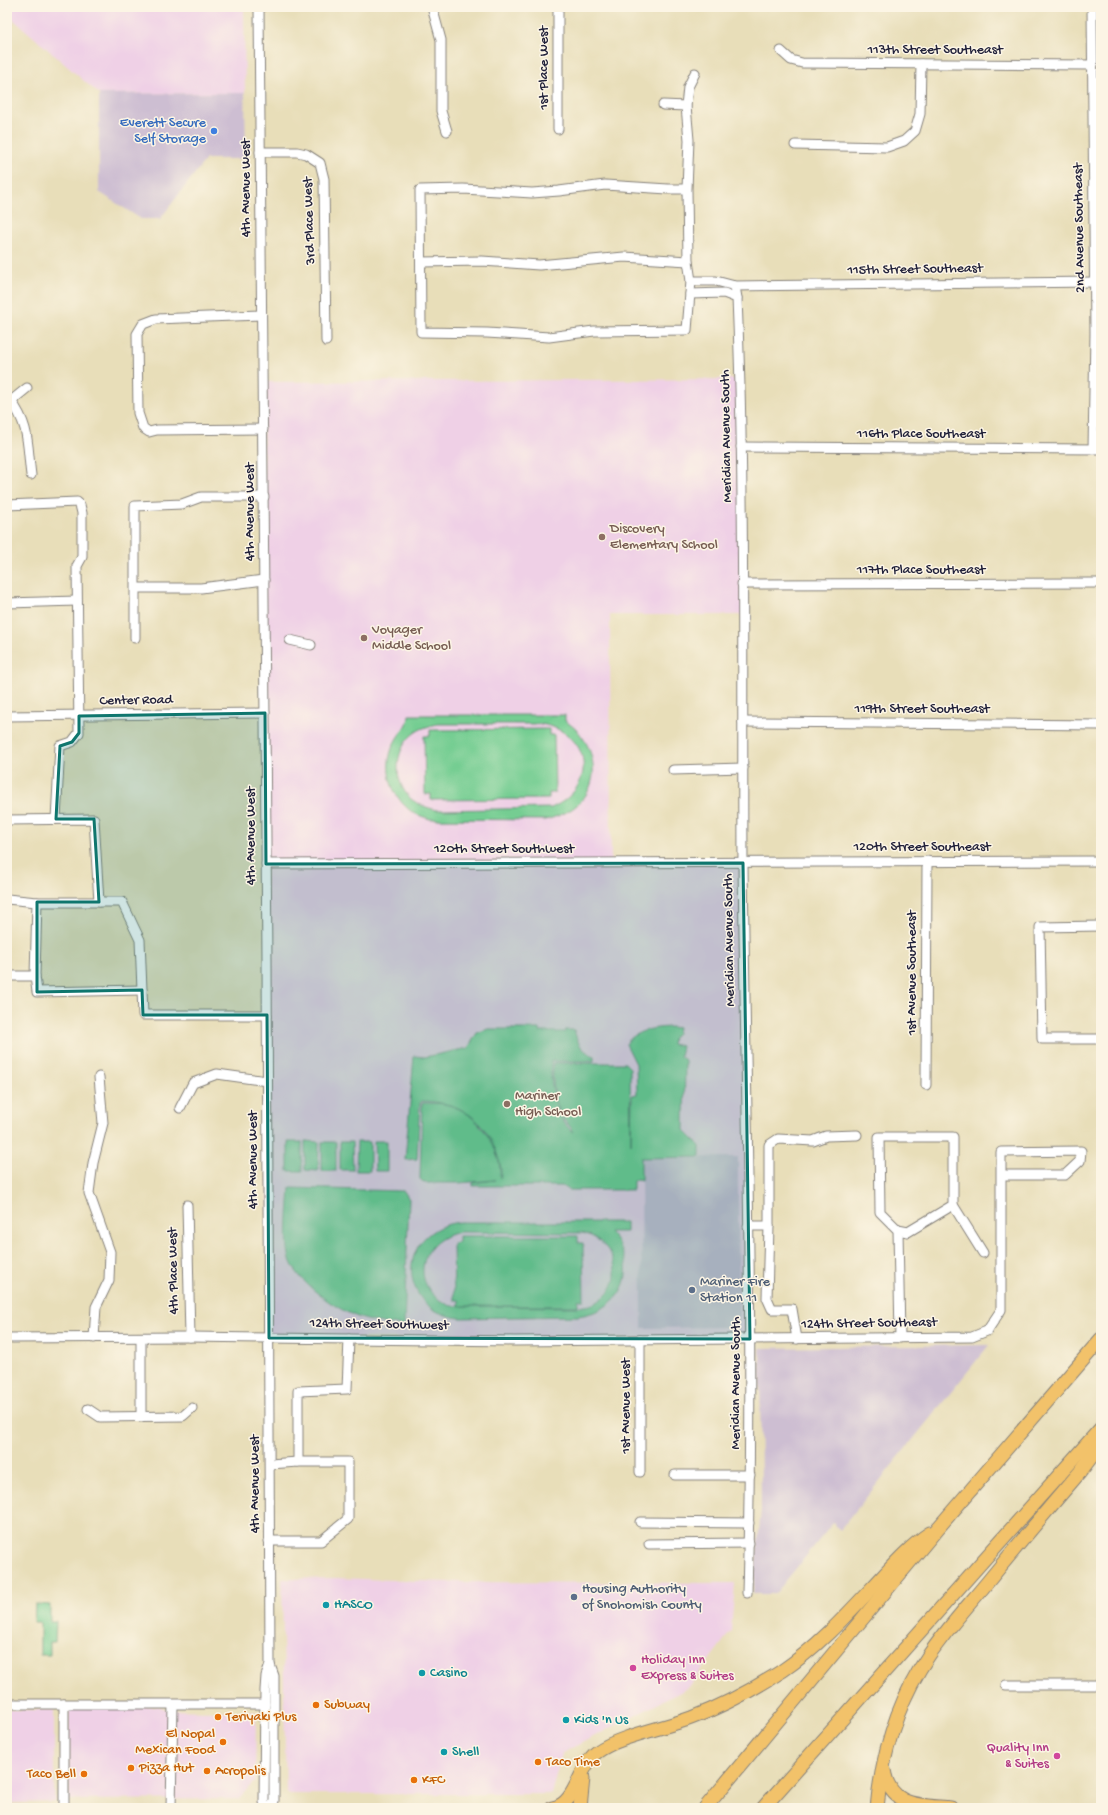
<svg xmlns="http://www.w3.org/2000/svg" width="1108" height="1815" font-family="'Gochi Hand',sans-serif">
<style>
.built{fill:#efd0e6}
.industrial{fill:#cdbed2}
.green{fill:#75cd92;stroke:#4c7866;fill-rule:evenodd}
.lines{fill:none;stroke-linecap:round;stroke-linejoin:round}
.minor-casing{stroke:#85807a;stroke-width:11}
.highway-casing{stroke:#85807a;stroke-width:15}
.minor{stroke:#fff;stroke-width:9}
.highway{stroke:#f2c26a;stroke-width:13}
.marked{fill:#0f766e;fill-opacity:0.2;stroke:#0f766e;stroke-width:3;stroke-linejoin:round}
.shop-dot{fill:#3f7fe0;stroke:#fcf5e5;stroke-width:1.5}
.education-dot{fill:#8d6e63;stroke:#fcf5e5;stroke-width:1.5}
.service-dot{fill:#5c6f8a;stroke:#fcf5e5;stroke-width:1.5}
.culture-dot{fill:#0f9aa8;stroke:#fcf5e5;stroke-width:1.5}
.hotel-dot{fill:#d1479c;stroke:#fcf5e5;stroke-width:1.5}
.food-dot{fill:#e8710a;stroke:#fcf5e5;stroke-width:1.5}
.labels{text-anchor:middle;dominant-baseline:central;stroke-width:3;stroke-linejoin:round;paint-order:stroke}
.street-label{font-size:14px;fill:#22223b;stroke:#fcf5e5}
.shop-label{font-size:14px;fill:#366cbe;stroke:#fcf5e5;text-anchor:end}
.education-label{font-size:14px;fill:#785e54;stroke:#fcf5e5;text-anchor:start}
.service-label{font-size:14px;fill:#4e5e75;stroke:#fcf5e5;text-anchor:start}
.culture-label{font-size:14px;fill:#0d838f;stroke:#fcf5e5;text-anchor:start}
.hotel-label{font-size:14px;fill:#b23c85;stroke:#fcf5e5;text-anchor:start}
.food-label{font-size:14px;fill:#c56008;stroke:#fcf5e5;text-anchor:start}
</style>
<rect width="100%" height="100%" fill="#fcf5e5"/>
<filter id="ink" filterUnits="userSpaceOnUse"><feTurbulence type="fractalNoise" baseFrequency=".025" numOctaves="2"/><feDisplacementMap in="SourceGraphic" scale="8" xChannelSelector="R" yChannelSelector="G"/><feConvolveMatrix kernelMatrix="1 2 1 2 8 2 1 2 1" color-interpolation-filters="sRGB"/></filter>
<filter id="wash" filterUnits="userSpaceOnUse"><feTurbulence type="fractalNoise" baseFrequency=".012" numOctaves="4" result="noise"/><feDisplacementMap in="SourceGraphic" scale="16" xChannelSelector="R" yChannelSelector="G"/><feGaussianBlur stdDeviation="0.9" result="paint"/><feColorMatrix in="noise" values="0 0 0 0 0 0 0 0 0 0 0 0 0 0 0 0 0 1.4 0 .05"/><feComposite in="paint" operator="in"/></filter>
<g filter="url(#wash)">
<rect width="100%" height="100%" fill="#e8deb9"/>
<g class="built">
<polygon points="7,7 244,7 245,93 99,94 7,14"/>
<polygon points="741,379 742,615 610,615 611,862 743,863 750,1339 269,1338 263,382"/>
<polygon points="335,1578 450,1582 735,1583 731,1631 688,1688 562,1753 551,1794 286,1794 282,1579"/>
<polygon points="69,1706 158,1706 168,1710 256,1712 255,1781 238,1799 69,1800"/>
<polygon points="7,1710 54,1710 54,1802 7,1803"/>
</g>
<g class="industrial">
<polygon points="245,93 246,159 206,159 160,219 141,219 99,192 99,94"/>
<polygon points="738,1157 739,1321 734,1327 642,1328 641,1158"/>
<polygon points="989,1345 840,1530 833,1523 775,1594 753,1594 761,1510 760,1348"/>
</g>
<g class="green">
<path d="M409 715H565V721C594 738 605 781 577 805 568 813 558 816 546 820L430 819C424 817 417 815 412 812 389 795 381 764 397 738 403 728 408 728 409 715ZM438 724H540C592 732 599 787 551 808L437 810C428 808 419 805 411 799 393 782 394 751 412 735 420 728 429 726 438 724Z"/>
<polygon points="549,729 549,735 554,735 555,793 549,793 549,799 431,800 431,794 425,794 424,736 430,736 430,730"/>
<path d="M670 1027 678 1028 677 1033 673 1037 672 1044 682 1046 680 1056 685 1060 684 1130 700 1146V1157L641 1158V1180L637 1179 633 1181V1190H568L562 1186H473V1183L495 1180 459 1183H424L420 1179 422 1103C431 1103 441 1103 450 1105 477 1112 503 1150 500 1178 503 1171 499 1161 497 1154 485 1118 459 1102 422 1101L420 1103 417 1159 405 1160 414 1056 425 1057 468 1048 477 1033 488 1029H540V1032H565V1030H574C578 1044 581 1050 594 1056V1061H552L551 1063C550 1082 555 1122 574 1132 571 1127 565 1122 562 1117 554 1101 552 1081 553 1063H625L630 1068 631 1144 632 1095 637 1094 636 1064 626 1044C636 1030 652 1028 670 1027Z"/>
<polygon points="305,1141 319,1142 318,1171 305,1170"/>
<polygon points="374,1141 387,1141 387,1171 375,1171"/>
<rect x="288" y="1142" width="14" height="29"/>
<rect x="322" y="1142" width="14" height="29"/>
<polygon points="340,1142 352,1142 353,1170 340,1170"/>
<polygon points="357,1142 370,1142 370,1171 356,1171"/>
<path d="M290 1188 404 1191 409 1199 404 1326C392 1324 379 1323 367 1320 342 1314 301 1286 291 1262 284 1246 289 1207 290 1188Z"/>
<path d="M460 1222H626V1232H609C643 1267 624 1310 578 1316L460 1318C396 1312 395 1229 460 1222ZM460 1232 582 1233C618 1241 629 1288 593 1304 589 1306 583 1306 578 1307L451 1306C409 1290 416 1240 460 1232Z"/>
<polygon points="459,1236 578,1236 578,1243 583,1243 584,1300 578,1300 578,1306 459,1306 459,1300 454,1300 453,1243 459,1242"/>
<polygon points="35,1604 50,1605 50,1621 56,1621 55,1642 50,1642 50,1655 40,1655 40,1622 34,1622"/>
</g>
</g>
<g filter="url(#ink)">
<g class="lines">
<g class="minor-casing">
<g id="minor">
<polyline points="259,7 267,959 270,1665 266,1676 265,1690 264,1802 266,1808"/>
<polyline points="432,7 441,40 441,111 447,131"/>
<polyline points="558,7 558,129"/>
<polyline points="1092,7 1095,333 1093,449"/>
<polyline points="781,51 791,60 802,63 1093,65"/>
<polyline points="663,105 686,106"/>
<polyline points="795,145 887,147 904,141 915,131 920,114 921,64"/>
<polyline points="260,152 297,152 306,154 320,163 324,179 326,341"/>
<polyline points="687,189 668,189 605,185 559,191 532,193 463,189 420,190 421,332 487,333 549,337 594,331 687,330 691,281 688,261 687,189 689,140 686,106 688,87 695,73"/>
<polyline points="421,262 482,261 539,265 624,257 688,261"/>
<polyline points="691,281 716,281 735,286 1094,282"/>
<path d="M735 286 737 298C745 487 742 676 743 864 746 1107 754 1350 747 1593"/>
<polyline points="690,294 724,293 737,298"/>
<polyline points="260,315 156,319 143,324 137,334 138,413 143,428 149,432 157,430 263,429"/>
<path d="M11 401C30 426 27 445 31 475"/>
<polyline points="11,401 27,388"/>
<polyline points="741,447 1101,449"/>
<polyline points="7,505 77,502 80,505 82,513 82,557 77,566 79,733 72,742 60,746 56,819"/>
<polyline points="742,584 1101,583"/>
<polyline points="136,588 201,588 264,580"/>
<polyline points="7,603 77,601"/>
<polyline points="135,638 135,506 182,504 201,497 264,497"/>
<polyline points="290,640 311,645"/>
<polyline points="7,716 265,713"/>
<polyline points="743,722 1101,725"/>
<polyline points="673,770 743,768"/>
<polyline points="7,820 94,819 99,902"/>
<polyline points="266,864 1101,861"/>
<polyline points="7,899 37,902"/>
<polyline points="1101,926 1040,927 1042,1039 1101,1039"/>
<polyline points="7,976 35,976 37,902 122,902 140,940 143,1015 267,1015"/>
<polyline points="35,976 37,992 142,990"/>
<polyline points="926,1085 927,861"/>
<polyline points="180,1108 193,1083 217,1074 267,1081"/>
<polyline points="187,1205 190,1337"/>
<polyline points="953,1205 983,1253"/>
<polyline points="748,1226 769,1226 767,1298 772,1309 792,1309 797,1339"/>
<polyline points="769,1226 769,1145 778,1139 813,1141 826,1136 857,1135"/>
<polyline points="898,1230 908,1232 953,1205 953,1137 879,1137 880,1212 898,1230 900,1338"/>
<polyline points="7,1338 190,1337 514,1341 972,1337 987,1331 1001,1310 1001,1152 1081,1151 1080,1161 1065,1175 1001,1175"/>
<polyline points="94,1338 96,1307 109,1280 110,1252 89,1193 93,1163 103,1123 99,1077"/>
<polyline points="141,1338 141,1417"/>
<polyline points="88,1409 100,1417 183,1416 192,1408"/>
<polyline points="270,1464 298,1462"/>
<polyline points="640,1472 640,1340"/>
<polyline points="675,1475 750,1475"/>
<polyline points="640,1522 749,1523"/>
<polyline points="269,1541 321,1541 348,1519 348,1462 298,1462 298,1391 347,1389 349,1339"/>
<polyline points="649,1544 749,1543"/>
<polyline points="270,1665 274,1676 274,1801 271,1808"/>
<polyline points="1006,1685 1101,1685"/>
<polyline points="7,1704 265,1704"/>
<polyline points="64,1704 64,1808"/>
<polyline points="171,1808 173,1705"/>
</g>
</g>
<g class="highway-casing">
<g id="highway">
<path d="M884 1770C890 1808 920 1805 951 1808"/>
<path d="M552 1808C576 1806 579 1765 597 1752 619 1736 665 1728 691 1718 723 1706 754 1689 782 1671 816 1648 844 1618 871 1589 890 1569 907 1548 930 1533"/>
<polyline points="580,1808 583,1778"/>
<polyline points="705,1808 938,1528 1101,1339"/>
<polyline points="763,1808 1101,1428"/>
<path d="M877 1808C882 1754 898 1700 929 1655 946 1630 967 1607 986 1584 1017 1546 1048 1509 1080 1472L1101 1444"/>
</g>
</g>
<use href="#minor" class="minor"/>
<use href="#highway" class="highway"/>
</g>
</g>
<path class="marked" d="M265 713 266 864 743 863 750 1339 269 1338 267 1015H143L142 990 37 992V902H99L94 819H56L60 746 72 742 79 733V716Z"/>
<circle class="shop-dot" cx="214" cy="131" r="4"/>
<g class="education-dot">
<circle cx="602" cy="537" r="4"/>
<circle cx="364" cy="638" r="4"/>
<circle cx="507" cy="1104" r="4"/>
</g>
<g class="service-dot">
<circle cx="692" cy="1290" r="4"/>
<circle cx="574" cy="1597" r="4"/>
</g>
<g class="culture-dot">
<circle cx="326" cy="1605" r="4"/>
<circle cx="422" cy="1673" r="4"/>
<circle cx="566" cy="1720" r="4"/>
<circle cx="444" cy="1752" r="4"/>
</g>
<g class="hotel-dot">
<circle cx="633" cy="1668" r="4"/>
<circle cx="1057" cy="1756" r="4"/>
</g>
<g class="food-dot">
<circle cx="316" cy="1705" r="4"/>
<circle cx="218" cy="1717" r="4"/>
<circle cx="223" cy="1742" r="4"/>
<circle cx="538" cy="1762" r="4"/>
<circle cx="131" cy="1768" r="4"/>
<circle cx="207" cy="1771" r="4"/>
<circle cx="84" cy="1774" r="4"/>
<circle cx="414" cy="1780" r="4"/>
</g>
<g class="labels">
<g class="street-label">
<text x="935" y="50">113th Street Southeast</text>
<text transform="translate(544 68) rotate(-90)">1st Place West</text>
<text transform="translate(246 188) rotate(-90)">4th Avenue West</text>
<text transform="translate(310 221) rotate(-92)">3rd Place West</text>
<text transform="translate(1080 228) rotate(-91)">2nd Avenue Southeast</text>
<text transform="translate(915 270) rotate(-1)">115th Street Southeast</text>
<text x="921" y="434">116th Place Southeast</text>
<text transform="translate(727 436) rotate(-91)">Meridian Avenue South</text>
<text transform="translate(250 512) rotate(-90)">4th Avenue West</text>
<text x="921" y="570">117th Place Southeast</text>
<text transform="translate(136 701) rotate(-1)">Center Road</text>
<text x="922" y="709">119th Street Southeast</text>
<text transform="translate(251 836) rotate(-90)">4th Avenue West</text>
<text x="922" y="847">120th Street Southeast</text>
<text x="504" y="849">120th Street Southwest</text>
<text transform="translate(730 940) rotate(-91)">Meridian Avenue South</text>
<text transform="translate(912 973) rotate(-90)">1st Avenue Southeast</text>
<text transform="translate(253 1160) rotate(-90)">4th Avenue West</text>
<text transform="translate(174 1271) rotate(-91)">4th Place West</text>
<text transform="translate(869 1324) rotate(-1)">124th Street Southeast</text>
<text transform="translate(379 1325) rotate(1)">124th Street Southwest</text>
<text transform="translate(736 1383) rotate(-90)">Meridian Avenue South</text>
<text transform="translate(626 1406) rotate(-90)">1st Avenue West</text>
<text transform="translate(255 1484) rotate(-90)">4th Avenue West</text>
</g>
<g class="shop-label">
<text x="206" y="123">Everett Secure<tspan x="206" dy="16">Self Storage</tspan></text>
</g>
<g class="education-label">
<text x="610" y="529">Discovery<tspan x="610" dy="16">Elementary School</tspan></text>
<text x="372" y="630">Voyager<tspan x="372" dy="16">Middle School</tspan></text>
<text x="515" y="1096">Mariner<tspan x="515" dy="16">High School</tspan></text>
</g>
<g class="service-label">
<text x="700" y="1282">Mariner Fire<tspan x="700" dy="16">Station 11</tspan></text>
<text x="582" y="1589">Housing Authority<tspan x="582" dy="16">of Snohomish County</tspan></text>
</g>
<g class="culture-label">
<text x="334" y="1605">HASCO</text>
<text x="430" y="1673">Casino</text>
<text x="574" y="1720">Kids 'n Us</text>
<text x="452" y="1752">Shell</text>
</g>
<g class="hotel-label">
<text x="641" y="1660">Holiday Inn<tspan x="641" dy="16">Express &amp; Suites</tspan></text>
<text x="1049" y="1748" text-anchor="end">Quality Inn<tspan x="1049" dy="16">&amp; Suites</tspan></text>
</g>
<g class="food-label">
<text x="324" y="1705">Subway</text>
<text x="226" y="1717">Teriyaki Plus</text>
<text x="215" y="1734" text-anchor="end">El Nopal<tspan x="215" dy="16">Mexican Food</tspan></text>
<text x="546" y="1762">Taco Time</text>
<text x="139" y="1768">Pizza Hut</text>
<text x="215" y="1771">Acropolis</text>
<text x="76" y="1774" text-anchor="end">Taco Bell</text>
<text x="422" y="1780">KFC</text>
</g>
</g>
<rect width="1108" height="1815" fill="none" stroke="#fcf5e5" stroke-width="24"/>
</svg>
